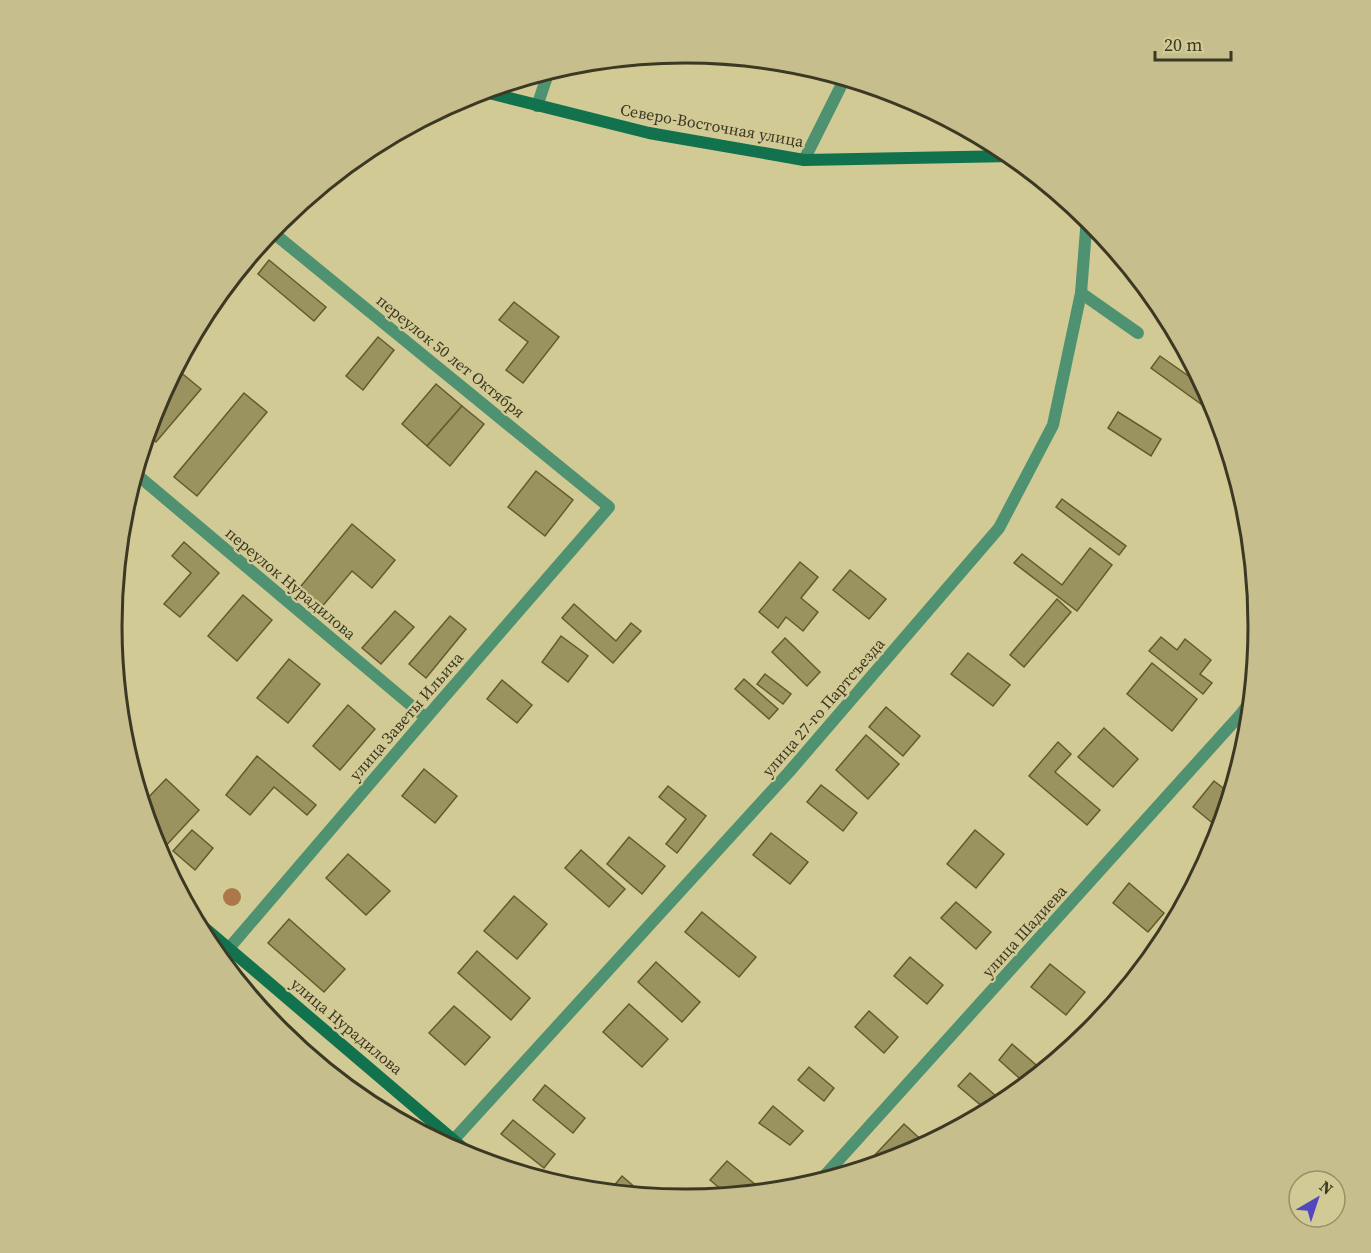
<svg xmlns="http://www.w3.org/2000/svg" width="1371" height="1253" font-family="'Source Serif 4',serif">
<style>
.building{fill:#9a9360;stroke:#635b2a;stroke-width:1.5}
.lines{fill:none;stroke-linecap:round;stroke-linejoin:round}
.lane{stroke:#4f9271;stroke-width:12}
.street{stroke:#4f9271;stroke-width:12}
.secondary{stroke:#12724d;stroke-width:12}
.tree{fill:#ac784a}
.labels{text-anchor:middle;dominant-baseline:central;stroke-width:4.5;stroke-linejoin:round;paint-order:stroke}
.street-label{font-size:16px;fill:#3b3823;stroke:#d2ca95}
.rim{fill:none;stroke:#3b3823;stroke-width:3}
</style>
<rect width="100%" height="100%" fill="#d2ca95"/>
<g class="building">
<polygon points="269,260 326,307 314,321 258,274"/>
<polygon points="514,302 559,337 523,383 506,370 528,342 499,320"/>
<polygon points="378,337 394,350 363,390 346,376"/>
<polygon points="1160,356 1203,386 1204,384 1211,398 1205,407 1151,368"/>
<polygon points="179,371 201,389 156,442 147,434 155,407 166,386"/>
<polygon points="436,384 462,406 427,446 402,424"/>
<polygon points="244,393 267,412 197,496 174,477"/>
<polygon points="462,406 484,424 450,466 427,446"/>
<polygon points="1118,412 1161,439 1151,456 1108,428"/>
<polygon points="536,471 573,500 545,536 508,507"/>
<polygon points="1062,499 1126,546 1119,555 1056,507"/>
<polygon points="352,524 395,560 372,588 352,571 320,609 297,591"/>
<polygon points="184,542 219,573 180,617 164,604 191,573 172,556"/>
<polygon points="1090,548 1112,565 1077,611 1014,563 1022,554 1062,585"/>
<polygon points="800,562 818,577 801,598 818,612 803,631 786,617 778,628 759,612"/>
<polygon points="850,570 886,599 869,619 833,590"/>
<polygon points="243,595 272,620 237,661 208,636"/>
<polygon points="1057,599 1071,612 1024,667 1010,655"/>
<polygon points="574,604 616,641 631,623 641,631 613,663 562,618"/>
<polygon points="395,611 414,627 381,664 362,648"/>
<polygon points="450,616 466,629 426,678 409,664"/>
<polygon points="561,636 588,656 568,682 542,662"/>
<polygon points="1161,637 1177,650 1185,639 1211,660 1200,674 1212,683 1203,694 1149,651"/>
<polygon points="785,638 820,672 807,686 772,652"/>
<polygon points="968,653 1010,685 993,706 951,674"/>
<polygon points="289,659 320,684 288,723 257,698"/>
<polygon points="1152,663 1197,699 1172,731 1127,694"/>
<polygon points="765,674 791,694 783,704 757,684"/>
<polygon points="744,679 778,709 769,719 735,689"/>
<polygon points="502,680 532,705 517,723 487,699"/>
<polygon points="348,705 375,729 340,770 313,746"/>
<polygon points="886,707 920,736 903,756 869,727"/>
<polygon points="1104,728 1138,759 1113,787 1078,757"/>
<polygon points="866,735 899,764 868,799 836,770"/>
<polygon points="1058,742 1071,754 1055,772 1100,810 1087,825 1029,776"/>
<polygon points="257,756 316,805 307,815 274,787 250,815 226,795"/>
<polygon points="424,769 457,796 435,823 402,796"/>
<polygon points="166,779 199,810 161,851 155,846 142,804"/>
<polygon points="1214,781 1231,794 1221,830 1193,807"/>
<polygon points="821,785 857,813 843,831 807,802"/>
<polygon points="668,786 706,816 677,853 666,844 686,819 659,797"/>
<polygon points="192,830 213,848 195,870 173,851"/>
<polygon points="975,830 1004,854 976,888 947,864"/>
<polygon points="771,833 808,862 790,884 753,855"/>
<polygon points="629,837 665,866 642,894 607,864"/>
<polygon points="581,850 625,889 609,907 565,868"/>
<polygon points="348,854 390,891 366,915 326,878"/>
<polygon points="1129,883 1164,913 1148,932 1113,903"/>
<polygon points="514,896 547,924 517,959 484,931"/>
<polygon points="956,902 991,932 976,949 941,918"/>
<polygon points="702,912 756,957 739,977 685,932"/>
<polygon points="289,919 345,969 324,992 268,943"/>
<polygon points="477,951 530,998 511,1020 458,973"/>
<polygon points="910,957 943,985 927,1004 894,976"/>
<polygon points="656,962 700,1002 682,1022 638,982"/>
<polygon points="1050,964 1085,992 1066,1015 1031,987"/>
<polygon points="254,1001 278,1022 275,1026"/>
<polygon points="629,1004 668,1039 642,1067 603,1032"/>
<polygon points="454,1006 490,1037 465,1065 429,1033"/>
<polygon points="869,1011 898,1037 884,1053 855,1027"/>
<polygon points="1012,1044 1042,1070 1027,1085 999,1060"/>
<polygon points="303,1046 337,1077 335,1078 300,1049"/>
<polygon points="809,1067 834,1088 824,1101 798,1080"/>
<polygon points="970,1073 1005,1104 989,1112 958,1086"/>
<polygon points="545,1085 585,1118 573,1133 533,1100"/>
<polygon points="773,1106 803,1131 790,1145 759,1123"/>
<polygon points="388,1107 414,1128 414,1129 384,1113"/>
<polygon points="513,1120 555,1154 544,1168 501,1134"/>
<polygon points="904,1124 927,1145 905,1157 883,1164 874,1156"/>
<polygon points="727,1161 762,1190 759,1193 729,1196 710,1180"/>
<polygon points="622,1176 646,1197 608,1193"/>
</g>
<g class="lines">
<g class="lane">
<polyline points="1081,293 1138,333"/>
<polyline points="135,473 426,718"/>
</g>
<g class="street">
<polyline points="537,106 549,71"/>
<polyline points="804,160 845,78"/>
<polyline points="230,947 426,718 609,507 271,231"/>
<polyline points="447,1147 789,772 999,528 1053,425 1081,293 1087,217"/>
<polyline points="818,1183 1241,714 1252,699"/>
</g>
<g class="secondary">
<polyline points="481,91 649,133 804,160 1013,156"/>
<polyline points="193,918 477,1160"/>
</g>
</g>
<circle class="tree" cx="232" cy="897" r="9"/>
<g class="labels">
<g class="street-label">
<text transform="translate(712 125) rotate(10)">Северо-Восточная улица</text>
<text transform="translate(451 356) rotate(39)">переулок 50 лет Октября</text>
<text transform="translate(291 583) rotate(40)">переулок Нурадилова</text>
<text transform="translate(823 707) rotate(-49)">улица 27-го Партсъезда</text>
<text transform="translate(406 716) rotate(-49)">улица Заветы Ильича</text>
<text transform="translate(1024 931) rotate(-48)">улица Шадиева</text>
<text transform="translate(347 1026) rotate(40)">улица Нурадилова</text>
</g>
</g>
<path d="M0 0H1371V1253H0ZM122 626a563 563 0 1 1 1126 0a563 563 0 1 1-1126 0Z" fill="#c6be8c" fill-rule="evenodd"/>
<path class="rim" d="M122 626a563 563 0 1 1 1126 0a563 563 0 1 1-1126 0Z"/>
<g transform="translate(1317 1199) rotate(39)"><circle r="28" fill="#d2ca95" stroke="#969067" stroke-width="1.5"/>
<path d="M0-4.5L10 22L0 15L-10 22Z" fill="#5147be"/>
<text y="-9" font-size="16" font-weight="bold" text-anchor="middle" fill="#3b3823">N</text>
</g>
<path d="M1155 51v9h76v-9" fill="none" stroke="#3b3823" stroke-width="3"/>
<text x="1164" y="51" font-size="18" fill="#3b3823" stroke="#d2ca95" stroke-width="4.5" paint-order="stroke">20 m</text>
</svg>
